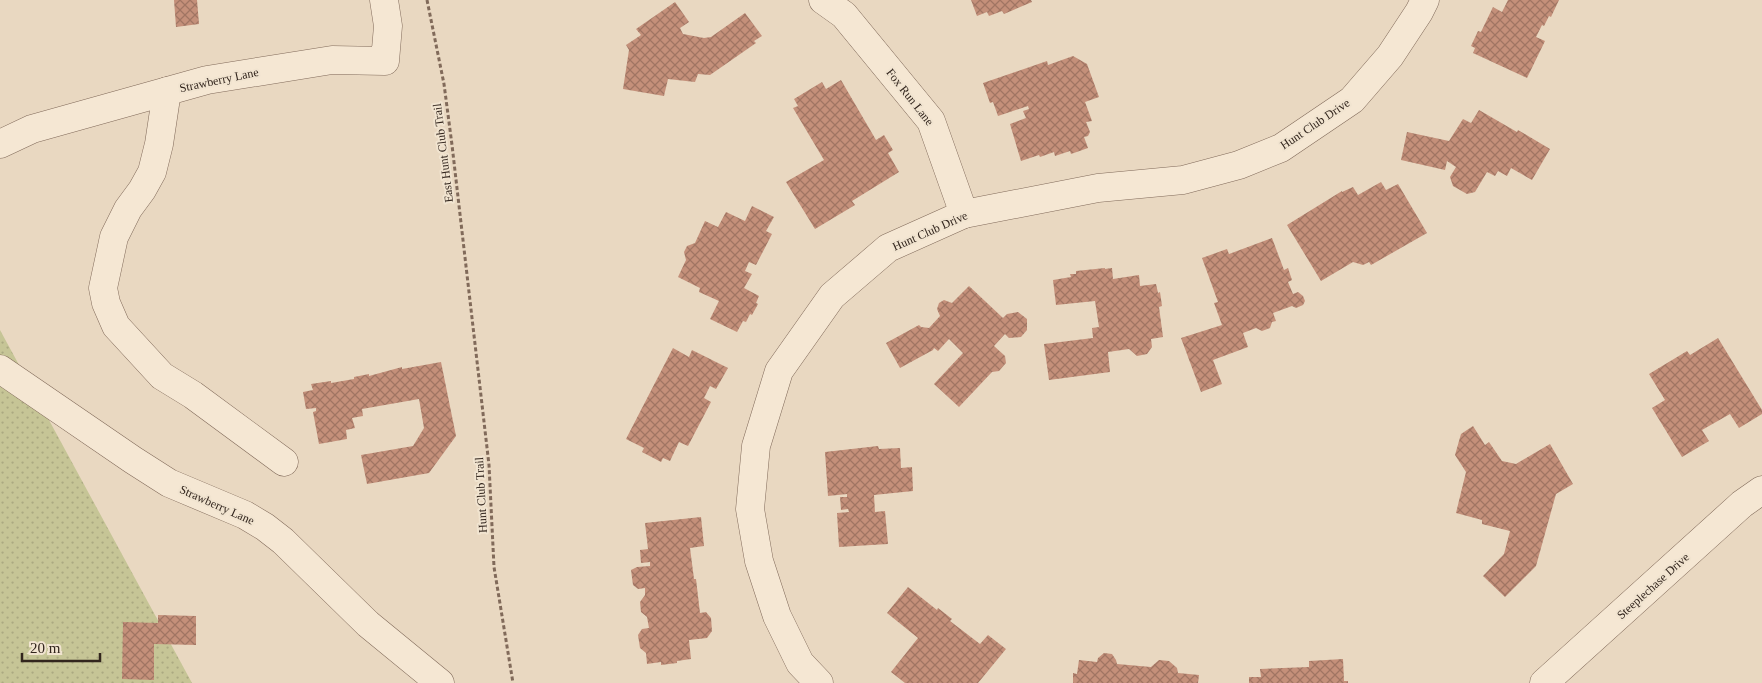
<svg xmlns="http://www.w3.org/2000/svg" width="1762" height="683" font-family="Georgia,serif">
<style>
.grass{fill:url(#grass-dots)}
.building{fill:url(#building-cross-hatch)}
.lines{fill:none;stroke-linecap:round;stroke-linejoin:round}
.minor-casing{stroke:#816a5a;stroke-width:29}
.path{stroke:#816a5a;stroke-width:3;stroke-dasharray:4 2.5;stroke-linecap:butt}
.minor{stroke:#f5e7d3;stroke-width:28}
.labels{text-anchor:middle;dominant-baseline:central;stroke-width:4;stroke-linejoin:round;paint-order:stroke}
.street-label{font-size:12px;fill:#32251d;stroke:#f1e4d0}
</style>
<defs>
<pattern id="grass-dots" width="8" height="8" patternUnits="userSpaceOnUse" patternTransform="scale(1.25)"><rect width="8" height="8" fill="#c6c596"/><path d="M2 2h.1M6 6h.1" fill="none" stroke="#aba981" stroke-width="1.8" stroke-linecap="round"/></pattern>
<pattern id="building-cross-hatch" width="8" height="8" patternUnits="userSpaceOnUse" patternTransform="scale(1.25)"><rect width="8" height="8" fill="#c4907a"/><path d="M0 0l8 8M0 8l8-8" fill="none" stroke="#a07563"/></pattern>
</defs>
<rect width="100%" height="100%" fill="#e9d8c1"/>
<polygon class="grass" points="0,330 192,683 0,683"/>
<g class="building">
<polygon points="174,0 197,0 199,24 176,27"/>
<polygon points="971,0 1031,0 1032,2 1004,14 1002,11 989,16 987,12 977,16"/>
<polygon points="1508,0 1559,0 1551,17 1549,16 1544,26 1542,25 1536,37 1545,41 1527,78 1473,53 1475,48 1471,46 1478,31 1481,32 1493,7 1502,12"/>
<polygon points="675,2 689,22 680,28 683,34 704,38 711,37 745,13 762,36 754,41 756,43 710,75 698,74 695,82 668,79 664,96 623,89 629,50 626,45 641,35 636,29"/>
<polygon points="1073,56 1087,64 1099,97 1085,102 1092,121 1086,122 1090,132 1088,136 1084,137 1088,148 1071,154 1070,151 1055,156 1054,152 1040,157 1039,155 1021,161 1010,124 1026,118 1023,111 1029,109 1028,106 998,116 993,102 990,103 983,83 1047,61 1048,65"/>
<polygon points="841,80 876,140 884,135 893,150 888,153 899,172 852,201 855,205 815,229 786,182 824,160 793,108 798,106 794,99 822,82 826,89"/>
<polygon points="1479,110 1517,132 1518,130 1550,149 1532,180 1511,168 1507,176 1498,171 1495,176 1487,172 1475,192 1467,194 1453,186 1450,177 1456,167 1447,161 1445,170 1401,160 1407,132 1449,141 1463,119 1471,123"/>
<polygon points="1381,182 1386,190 1398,184 1427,233 1371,265 1369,262 1363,265 1353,262 1321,281 1287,225 1342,191 1342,192 1353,187 1358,195"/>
<polygon points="752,206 774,217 766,231 772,234 756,265 749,262 745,271 752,274 744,288 759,296 756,303 758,304 752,315 750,314 746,322 743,321 737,332 710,319 719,301 699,292 700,288 678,277 686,260 684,252 687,246 695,243 705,221 718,227 726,212 745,221"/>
<polygon points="1272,238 1284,270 1288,268 1292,280 1288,282 1293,294 1298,292 1303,296 1305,301 1303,305 1296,308 1292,306 1273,313 1276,321 1272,322 1270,328 1262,331 1256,328 1243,333 1248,347 1213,360 1222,384 1201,392 1181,338 1222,325 1214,303 1218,302 1202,258 1227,249 1229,254"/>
<polygon points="1105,268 1105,269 1112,268 1113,279 1139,275 1140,286 1156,284 1158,293 1160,292 1162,306 1159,307 1163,337 1151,339 1152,347 1147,354 1137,356 1129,349 1108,352 1110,372 1049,380 1044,344 1093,338 1092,328 1099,327 1095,301 1056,305 1053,280 1071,277 1070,274 1076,274 1076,271"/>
<polygon points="969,286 1003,318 1007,314 1018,312 1027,319 1027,330 1021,337 1009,338 1005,334 994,346 1005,356 1006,363 999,371 992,372 959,407 934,384 963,353 949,339 938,351 934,348 933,350 900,368 886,343 919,325 921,327 929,328 940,316 937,309 939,303 944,300 952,303"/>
<polygon points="1718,338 1762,410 1762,414 1739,428 1730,414 1702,430 1709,441 1682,457 1652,408 1665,400 1649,374 1687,351 1690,355"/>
<polygon points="673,348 689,357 692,350 728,368 716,389 710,386 704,398 711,402 688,446 679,442 670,461 663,458 661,462 642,452 644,448 626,439"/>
<polygon points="441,362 456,436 429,473 367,484 361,455 413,446 424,428 419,399 362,409 363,416 352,418 355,428 346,430 347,439 319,444 313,412 316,411 316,408 306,409 303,392 313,390 311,384 331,381 331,383 354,379 354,377 369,374 369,376 402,367 402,369"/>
<polygon points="1473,426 1485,445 1489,442 1502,461 1516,464 1550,444 1573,484 1556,494 1536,566 1505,597 1483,576 1504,554 1510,531 1482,524 1482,520 1456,513 1466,472 1455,455 1461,434"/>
<polygon points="878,446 879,449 900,448 901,468 912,467 913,491 874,495 875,512 885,511 888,544 839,547 837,513 849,512 848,509 841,510 840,497 847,497 847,494 828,496 825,452"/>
<polygon points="701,517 704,546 690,548 694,579 696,579 700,613 706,612 711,618 712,631 707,638 689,640 691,659 677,661 677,663 661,665 661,662 647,664 646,653 640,648 638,635 642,629 649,628 647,617 641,612 640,602 645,595 645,588 638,589 633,585 631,570 637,567 650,566 650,562 641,563 640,550 648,549 645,523"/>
<polygon points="908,587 937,610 938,608 952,619 950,621 980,644 988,635 1006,649 978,683 905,683 891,672 918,638 887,613"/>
<polygon points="158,615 196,616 196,645 154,644 154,680 122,679 123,622 158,623"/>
<polygon points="1104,653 1112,654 1116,660 1117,664 1151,667 1159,660 1169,661 1177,668 1178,673 1199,675 1198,683 1073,683 1073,673 1077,674 1079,660 1097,662 1098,658"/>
<polygon points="1343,659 1344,681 1348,681 1348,683 1249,683 1249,677 1261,677 1260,669 1309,667 1309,661"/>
</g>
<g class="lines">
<g class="minor-casing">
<g id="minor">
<polyline points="823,0 844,15 931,121 964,214"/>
<polyline points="167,91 159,144 152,172 142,190 128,209 114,237 103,288 106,303 116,326 162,376 193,395 284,462"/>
<polyline points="0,144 32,129 207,80 332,60 385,61 388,26 384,0"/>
<polyline points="0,369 133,460 169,483 245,515 265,527 283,541 368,624 440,683"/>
<polyline points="819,683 800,663 777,616 759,561 750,509 756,446 779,371 832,296 888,248 964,214 1098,188 1183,180 1239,165 1281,148 1352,100 1390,56 1419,12 1425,0"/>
<polyline points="1544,683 1742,504 1762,490"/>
</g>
</g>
<polyline class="path" points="427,0 444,84 452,145 489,465 494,567 513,683"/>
<use href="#minor" class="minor"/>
</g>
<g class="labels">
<g class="street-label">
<text transform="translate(219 80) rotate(-12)">Strawberry Lane</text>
<text transform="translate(910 97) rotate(52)">Fox Run Lane</text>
<text transform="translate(1315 124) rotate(-34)">Hunt Club Drive</text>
<text transform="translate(443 153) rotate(-97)">East Hunt Club Trail</text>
<text transform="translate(930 231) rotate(-24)">Hunt Club Drive</text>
<text transform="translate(481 495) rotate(-93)">Hunt Club Trail</text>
<text transform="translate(217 505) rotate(24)">Strawberry Lane</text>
<text transform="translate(1653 586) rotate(-42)">Steeplechase Drive</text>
</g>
</g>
<path d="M22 653v8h78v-8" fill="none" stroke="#32251d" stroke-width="2.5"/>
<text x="30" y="653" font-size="15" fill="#32251d" stroke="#f1e4d0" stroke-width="4" paint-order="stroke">20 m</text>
</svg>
